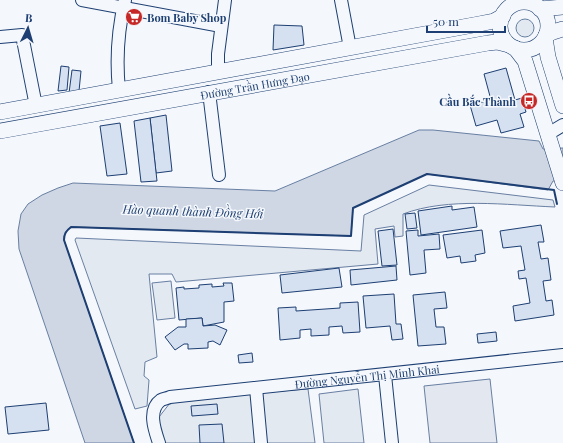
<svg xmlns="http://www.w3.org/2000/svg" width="563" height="443" font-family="'Playfair Display',serif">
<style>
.green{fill:#e3e9f0;stroke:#687fa3}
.parking{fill:#e3e8f0;stroke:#687fa3}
.water{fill:#cfd7e4;stroke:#687fa3}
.building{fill:#d5e0f0;stroke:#1d3f73}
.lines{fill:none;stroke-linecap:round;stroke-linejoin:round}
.minor-casing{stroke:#1d3f73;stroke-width:14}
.major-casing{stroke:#1d3f73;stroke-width:16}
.minor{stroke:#f4f7fb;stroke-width:12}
.major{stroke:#f4f7fb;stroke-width:15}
.wall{stroke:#1d3f73;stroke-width:2}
.labels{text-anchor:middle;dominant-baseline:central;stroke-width:3;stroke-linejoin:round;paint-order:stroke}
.poi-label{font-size:11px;font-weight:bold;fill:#1d3f73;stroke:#f4f7fb;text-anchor:start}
.street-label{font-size:11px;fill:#1d3f73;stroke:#f4f7fb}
.water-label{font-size:12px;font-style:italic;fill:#1d3f73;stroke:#f4f7fb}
</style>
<rect width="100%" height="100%" fill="#f4f7fb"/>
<g class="green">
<circle cx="525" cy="28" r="9"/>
<path d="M429 185 553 200 555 207C507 205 448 197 403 214V236L395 237 394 226 375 229 378 264 176 282 172 274H149L157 357 145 362 144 376 149 380 147 406 135 409 75 240 76 238 361 251 364 215Z"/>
<polygon points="171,281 175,318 157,320 152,283"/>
<polygon points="308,389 315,443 163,443 156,427 159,417 170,403 240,394"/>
<polygon points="358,389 364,443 324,443 319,394"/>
</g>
<polygon class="parking" points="490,379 497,443 430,443 424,386"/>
<path class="water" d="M419 130H433L539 141 543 149 563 148V180L553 181 548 190 427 174 353 208 351 236 76 227C67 227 64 232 64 240L134 443H85L19 249 18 231 21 214 28 204 42 195 58 188 73 183 275 191Z"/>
<g class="building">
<polygon points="274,25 302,26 304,45 273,50"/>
<polygon points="61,66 69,67 67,90 58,91"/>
<polygon points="506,68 515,100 522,98 526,112 520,114 524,127 501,133 497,120 476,126 470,105 491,100 484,74"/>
<polygon points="72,70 81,71 79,91 69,93"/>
<polygon points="166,115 172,171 156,173 150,118"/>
<polygon points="150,118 157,181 141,182 134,121"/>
<polygon points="120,123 127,174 107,176 100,126"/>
<polygon points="452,206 452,210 474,207 477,227 421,235 418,211"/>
<polygon points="415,213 417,228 407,229 405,214"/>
<polygon points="541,225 544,242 538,242 541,259 548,258 551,280 543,281 546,301 552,300 554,315 515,321 513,306 530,303 526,278 519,279 518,271 525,270 521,246 503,248 500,231"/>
<polygon points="393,229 397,265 382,266 378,231"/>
<polygon points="418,230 418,236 439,234 440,249 424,250 426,273 410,275 406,231"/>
<polygon points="482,230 485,253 475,255 476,261 461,263 460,256 447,258 443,235"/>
<polygon points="396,266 397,280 351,285 350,270"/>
<polygon points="339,268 342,287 282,293 280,275"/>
<polygon points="223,283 232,283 234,301 224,302 224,322 203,326 202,318 179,320 176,288 184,287 184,289 199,288 199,285 212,284 212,287 224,286"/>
<polygon points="445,292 447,308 434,309 436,327 444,327 446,344 418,346 413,295"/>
<polygon points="394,294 396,324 401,324 403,339 392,340 390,326 366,328 363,296"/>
<polygon points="358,302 360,332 343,333 342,326 329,327 329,335 311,336 311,329 300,330 300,338 280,340 278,308 296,307 296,311 340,308 340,303"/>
<polygon points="202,318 203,326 215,325 227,330 220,345 213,341 208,342 208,348 188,349 188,344 184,344 175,350 165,337 178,327 186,327 186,319"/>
<polygon points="496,332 497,341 478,343 477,334"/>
<polygon points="252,353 253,362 239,363 238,355"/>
<polygon points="46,403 49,430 8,434 5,407"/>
<polygon points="217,404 218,414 192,416 191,406"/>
<polygon points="222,424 224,443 200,443 199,425"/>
</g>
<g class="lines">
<g class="minor-casing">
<g id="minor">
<polyline points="82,0 221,26"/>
<polyline points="341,0 350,48"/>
<polyline points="0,37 22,35 36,106"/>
<polyline points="218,72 218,54 225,0"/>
<path d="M119 90C116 60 118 29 125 0"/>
<polyline points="209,92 219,175"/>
<polyline points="548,134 563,125"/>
<polyline points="385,375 392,443"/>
<polyline points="256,388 261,443"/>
<path id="s1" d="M159 443C155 431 147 410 161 400 163 399 168 398 170 397L563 355"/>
</g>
</g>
<g class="major-casing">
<g id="major">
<circle cx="524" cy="26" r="24"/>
<polyline points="540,9 563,7"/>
<polyline points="546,35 553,32 563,29"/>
<polyline points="545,38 548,57 563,106"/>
<polyline points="515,48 525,61 563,183"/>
<polyline points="0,112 479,24 494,21 503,16"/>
<path id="s2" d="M0 131 488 43 497 42 509 45"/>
</g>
</g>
<use href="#minor" class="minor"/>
<use href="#major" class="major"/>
<path class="wall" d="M134 443 64 240C64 234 66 231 71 227L351 236 353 208 427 174 554 190 557 204"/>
</g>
<defs>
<g id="supermarket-disc" transform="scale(0.9)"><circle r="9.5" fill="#c62828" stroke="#f4f7fb"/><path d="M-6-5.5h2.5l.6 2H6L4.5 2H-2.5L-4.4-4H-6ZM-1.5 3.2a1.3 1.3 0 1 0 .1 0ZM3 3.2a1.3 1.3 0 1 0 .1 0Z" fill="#fff"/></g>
<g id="bus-disc" transform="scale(0.9)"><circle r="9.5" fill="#c62828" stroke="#f4f7fb"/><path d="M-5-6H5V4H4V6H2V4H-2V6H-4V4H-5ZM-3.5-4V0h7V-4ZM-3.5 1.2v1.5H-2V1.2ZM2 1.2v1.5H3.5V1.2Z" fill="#fff"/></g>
</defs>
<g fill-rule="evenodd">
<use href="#supermarket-disc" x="134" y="17"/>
<use href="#bus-disc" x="529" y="101"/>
</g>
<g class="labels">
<g class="poi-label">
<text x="147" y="17">Bom Baby Shop</text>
<text x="516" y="101" text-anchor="end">Cầu Bắc Thành</text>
</g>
<g class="street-label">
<text stroke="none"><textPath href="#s2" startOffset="259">Đường Trần Hưng Đạo</textPath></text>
<text stroke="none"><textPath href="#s1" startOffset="254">Đường Nguyễn Thị Minh Khai</textPath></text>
</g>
<g class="water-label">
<text transform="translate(193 211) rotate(2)">Hào quanh thành Đồng Hới</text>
</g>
</g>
<g transform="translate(28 28) rotate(5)" stroke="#f4f7fb" stroke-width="3" paint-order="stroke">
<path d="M0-3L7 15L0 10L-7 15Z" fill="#1d3f73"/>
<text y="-6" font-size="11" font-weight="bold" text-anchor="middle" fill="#1d3f73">B</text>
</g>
<path d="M427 26v6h78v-6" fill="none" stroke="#1d3f73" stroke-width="2"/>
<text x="433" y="26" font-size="12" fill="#1d3f73" stroke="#f4f7fb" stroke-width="3" paint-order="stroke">50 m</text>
</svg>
